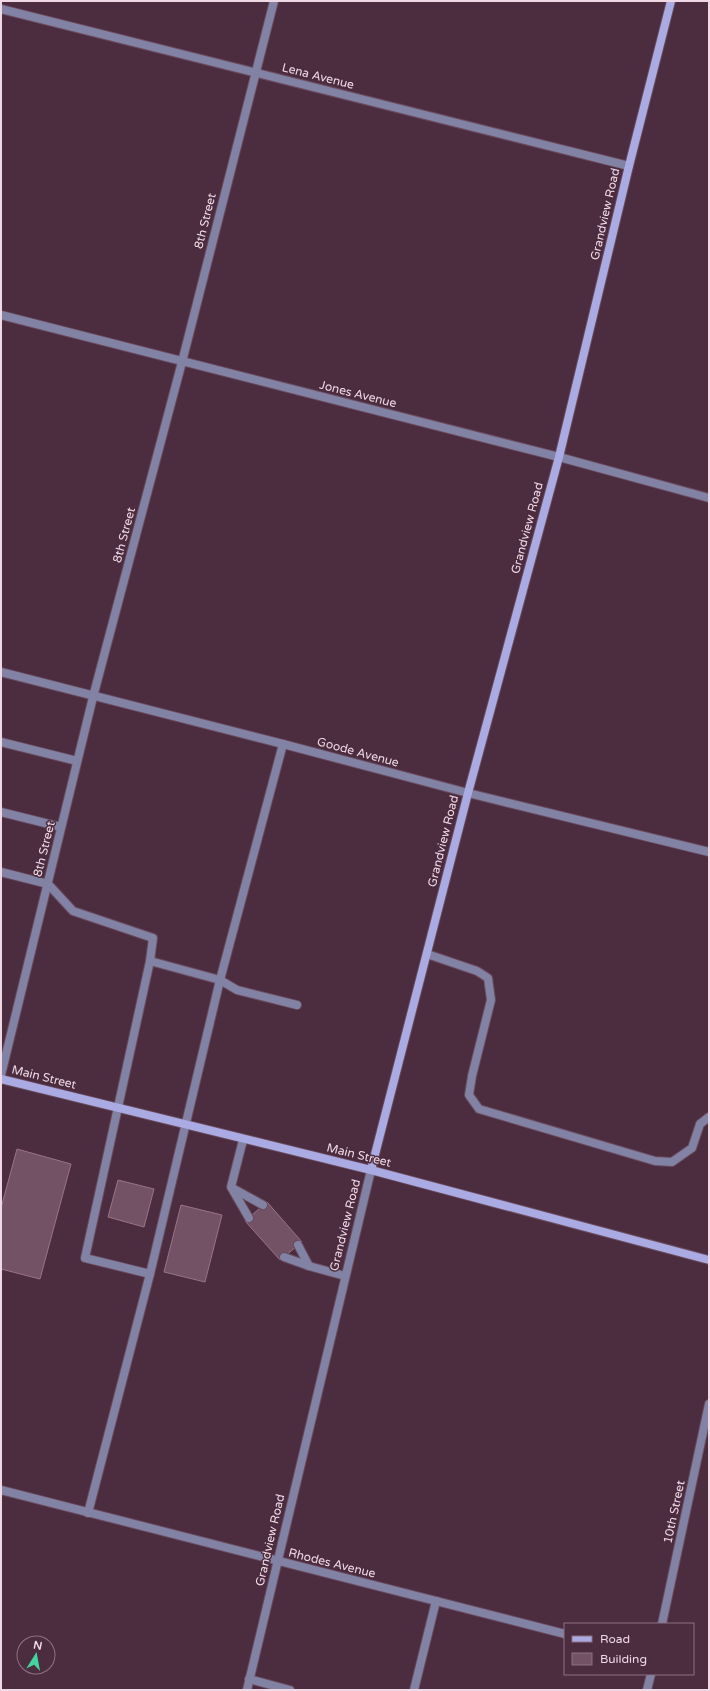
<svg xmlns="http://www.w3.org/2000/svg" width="710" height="1691" font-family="'Varela Round',sans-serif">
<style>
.building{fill:#745265;stroke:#997488}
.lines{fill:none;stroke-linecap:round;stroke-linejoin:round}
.lane-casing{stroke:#694b5d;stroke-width:10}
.street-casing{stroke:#694b5d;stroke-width:10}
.secondary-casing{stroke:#694b5d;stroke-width:10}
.lane{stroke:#8282a5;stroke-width:8}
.street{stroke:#8282a5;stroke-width:8}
.secondary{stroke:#ababe3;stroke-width:8}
.labels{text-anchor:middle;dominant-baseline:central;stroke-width:3;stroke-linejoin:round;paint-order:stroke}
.street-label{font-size:12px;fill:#eed9e4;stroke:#4c2c3f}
</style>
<rect width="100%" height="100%" fill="#4c2c3f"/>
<g class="building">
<polygon points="17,1149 71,1164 40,1279 1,1269 1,1208"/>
<polygon points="118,1180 154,1189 144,1227 108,1217"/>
<polygon points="267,1202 302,1242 280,1260 245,1221"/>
<polygon points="181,1205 222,1215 205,1282 164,1272"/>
</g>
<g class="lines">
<g class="lane-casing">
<g id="lane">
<polyline points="1,742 77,761"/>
<polyline points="1,812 61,827"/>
<polyline points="1,872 48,884 73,911 153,938 150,961 85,1258 150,1274"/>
<polyline points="427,954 477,971 488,978 491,1000 472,1076 469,1095 479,1109 655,1161 672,1162 692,1148 700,1124 709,1117"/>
<polyline points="150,961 220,980 237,990 297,1005"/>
<polyline points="243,1140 231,1187 249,1218"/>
<polyline points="232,1188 263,1205"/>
<polyline points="298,1245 309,1266"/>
<polyline points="284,1257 309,1266 345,1276"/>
<polyline points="88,1513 150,1274 220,980 283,744"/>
<polyline points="249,1679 290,1690"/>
<polyline points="414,1690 436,1601"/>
</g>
</g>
<g class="street-casing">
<g id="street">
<polyline points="1,9 629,166"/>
<polyline points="1,315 559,457 709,498"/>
<polyline points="1,672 283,744 468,793 709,852"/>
<polyline points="1,1075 93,697 182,362 274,1"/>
<polyline points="1,1490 565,1634"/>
<polyline points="662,1624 709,1404"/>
<polyline points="247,1690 371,1170"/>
<polyline points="647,1690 651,1674"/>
</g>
</g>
<g class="secondary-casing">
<g id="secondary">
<polyline points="1,1079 371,1170 709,1260"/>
<polyline points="371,1170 468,793 559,457 629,166 671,1"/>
</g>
</g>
<use href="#lane" class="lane"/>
<use href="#street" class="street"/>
<use href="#secondary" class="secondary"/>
</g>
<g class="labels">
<g class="street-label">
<text transform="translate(318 76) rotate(14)">Lena Avenue</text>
<text transform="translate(605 214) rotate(-77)">Grandview Road</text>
<text transform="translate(205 221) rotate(-76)">8th Street</text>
<text transform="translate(358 394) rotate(14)">Jones Avenue</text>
<text transform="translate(527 528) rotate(-75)">Grandview Road</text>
<text transform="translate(124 535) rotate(-75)">8th Street</text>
<text transform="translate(358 752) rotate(15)">Goode Avenue</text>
<text transform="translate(443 841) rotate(-76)">Grandview Road</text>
<text transform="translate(44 849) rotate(-76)">8th Street</text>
<text transform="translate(44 1077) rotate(14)">Main Street</text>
<text transform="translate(359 1155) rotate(14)">Main Street</text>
<text transform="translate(345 1225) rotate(-76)">Grandview Road</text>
<text transform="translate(674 1512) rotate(-78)">10th Street</text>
<text transform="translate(270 1540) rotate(-77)">Grandview Road</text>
<text transform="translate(332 1563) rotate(14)">Rhodes Avenue</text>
</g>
</g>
<rect width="710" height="1691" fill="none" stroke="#eed9e4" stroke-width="4"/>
<rect x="564" y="1623" width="130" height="52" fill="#4c2c3f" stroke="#8d7181"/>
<rect x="572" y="1636" width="20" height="6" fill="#ababe3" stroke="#8d7181"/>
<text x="600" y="1643" font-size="12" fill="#eed9e4">Road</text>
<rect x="572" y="1653" width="20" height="12" fill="#745265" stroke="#8d7181"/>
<text x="600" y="1663" font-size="12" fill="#eed9e4">Building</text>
<g transform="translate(36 1655) rotate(11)"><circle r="19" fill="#4c2c3f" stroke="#8d7181"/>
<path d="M0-3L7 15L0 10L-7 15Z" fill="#44d49f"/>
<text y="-6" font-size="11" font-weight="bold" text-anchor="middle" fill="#eed9e4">N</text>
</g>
</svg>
